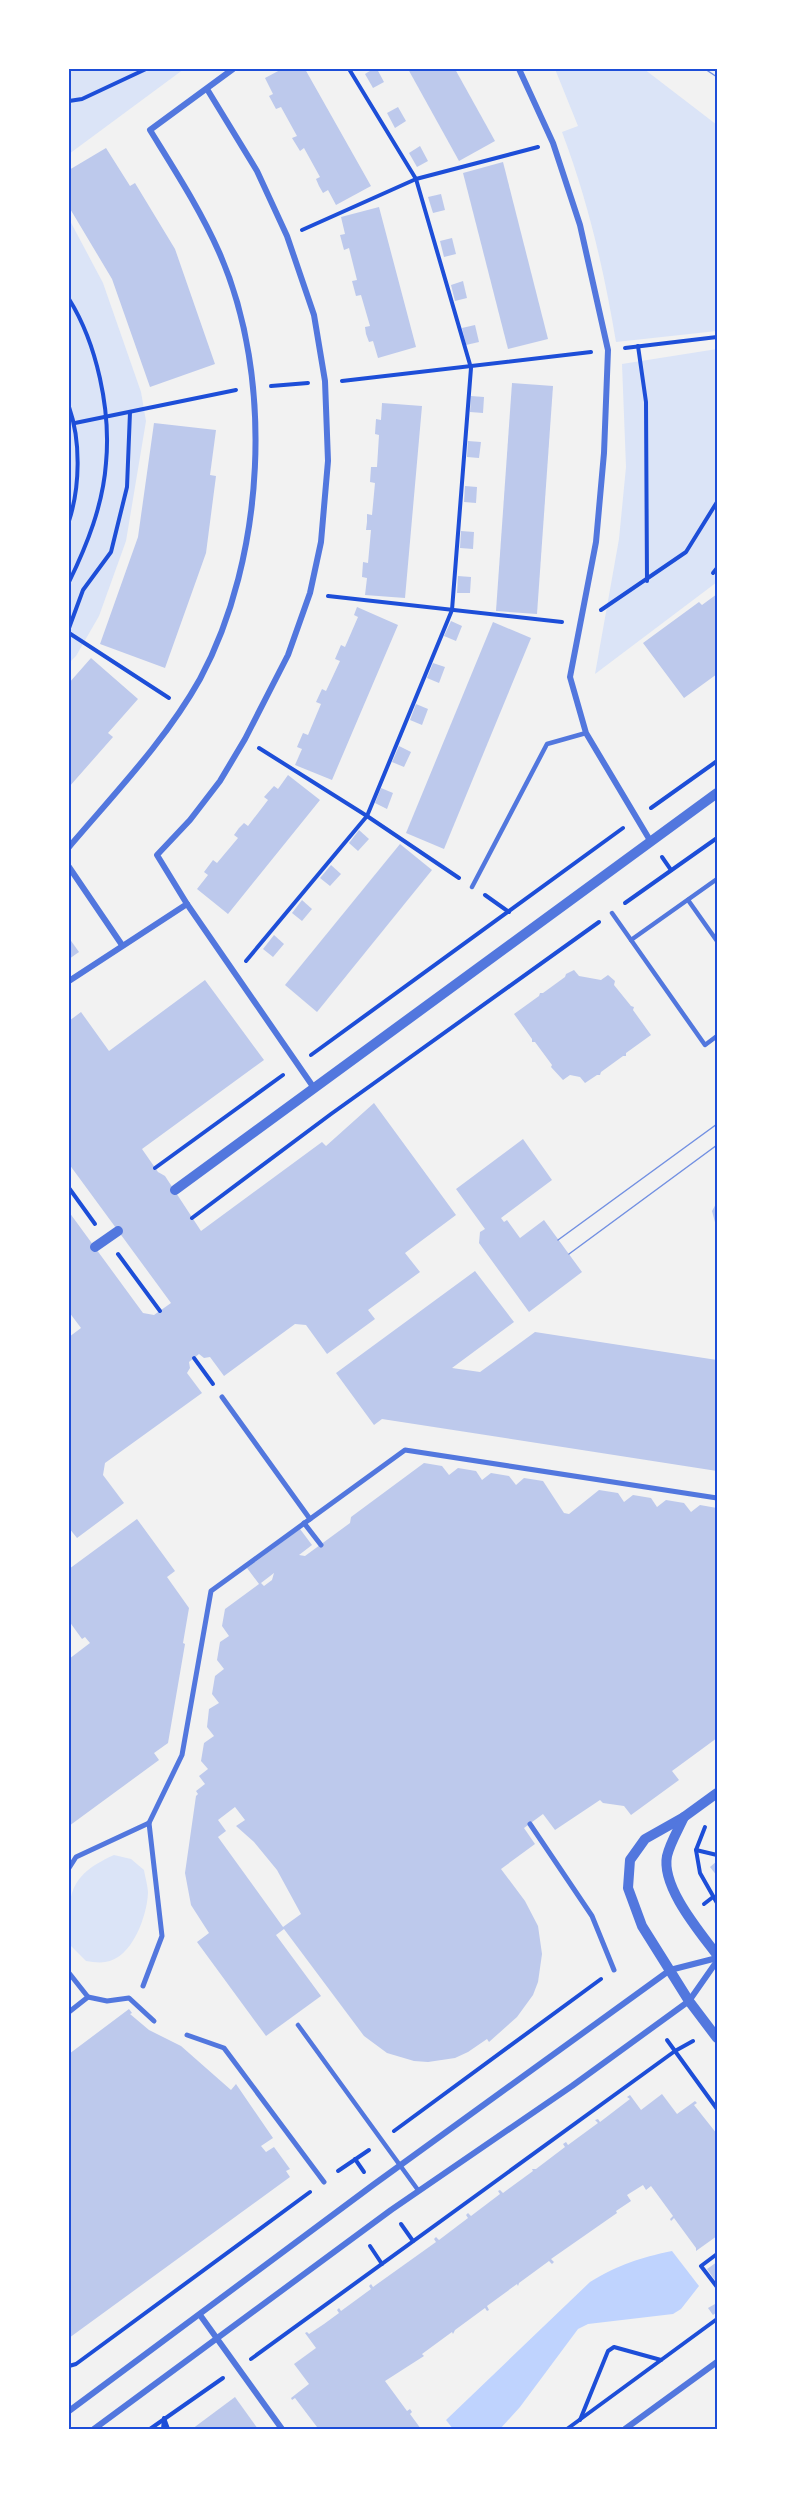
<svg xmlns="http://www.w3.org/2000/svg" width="786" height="2498" font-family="'Archivo Narrow',sans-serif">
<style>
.green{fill:#dbe4f7}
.water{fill:#bfd3fe}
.building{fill:#bdc9ec;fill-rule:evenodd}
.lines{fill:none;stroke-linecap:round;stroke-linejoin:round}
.path{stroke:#1d4ed8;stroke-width:4}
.service{stroke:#5277de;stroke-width:4.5}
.pedestrian{stroke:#5277de;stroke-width:5}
.minor{stroke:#5277de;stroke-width:6}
.tertiary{stroke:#5277de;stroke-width:10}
.tram{stroke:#7290e2;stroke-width:1.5}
.neatline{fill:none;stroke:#1d4ed8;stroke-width:2}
</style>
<rect width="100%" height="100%" fill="#f2f2f2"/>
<g class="green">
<polygon points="69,69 184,69 69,154"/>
<path d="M555 69H644L717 125V331L616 342C604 270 588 201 562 132L578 126Z"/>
<polygon points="69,219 103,283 141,392 146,421 126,541 99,616 76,656 69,663"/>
<polygon points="717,349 717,582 595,674 619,539 626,467 622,364"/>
<path d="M114 1855 131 1859 144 1870C145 1877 148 1886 148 1893 147 1916 132 1959 105 1962 100 1963 92 1962 86 1961L69 1944C69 1897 65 1877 114 1855Z"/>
</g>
<path class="water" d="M672 2251 699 2286 681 2309 673 2314 588 2324 578 2329 520 2407 500 2429H453L446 2420 590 2282C620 2264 639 2258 672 2251Z"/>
<g class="building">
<polygon points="282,69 305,69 371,186 336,205 328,190 323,193 319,186 316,179 320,177 304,148 300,151 292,138 297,136 281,107 276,109 269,96 273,94 265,78"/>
<polygon points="373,69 377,69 384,82 373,88 365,74"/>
<polygon points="408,69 455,69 495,141 459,161"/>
<polygon points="398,107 406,121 395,128 387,113"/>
<polygon points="420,146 428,161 417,167 409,153"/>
<polygon points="106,148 130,186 135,183 175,249 215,364 150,387 112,279 69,207 69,170"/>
<polygon points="503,162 548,339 508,349 463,173"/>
<polygon points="441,194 445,210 433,213 428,197"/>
<polygon points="379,207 416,347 378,358 373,341 369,342 366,334 365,327 370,326 361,295 356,296 352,281 357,280 349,248 344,250 340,235 345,234 341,217"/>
<polygon points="452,238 456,254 444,257 440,241"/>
<polygon points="463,281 467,298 455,301 451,285"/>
<polygon points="475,325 479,342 466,345 462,328"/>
<polygon points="512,383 553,386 537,614 496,611"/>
<polygon points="471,396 484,397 483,413 470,412"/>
<polygon points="382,403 422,406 405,598 365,595 367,578 362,577 363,562 368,563 371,530 366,530 367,522 367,514 372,515 375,483 370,482 371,467 377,467 379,435 375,434 376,419 381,420"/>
<polygon points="154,423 216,430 210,475 216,476 206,553 165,668 100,644 138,537"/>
<polygon points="468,441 481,442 479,458 467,457"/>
<polygon points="465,486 477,487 476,503 464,502"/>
<polygon points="461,531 474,532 473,549 460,548"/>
<polygon points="458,576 471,577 470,593 457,593"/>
<polygon points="717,594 717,674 684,698 643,643 699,602 702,605"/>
<polygon points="357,607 398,625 332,780 295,765 302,749 297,747 303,733 308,735 321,704 316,702 322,689 326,691 340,661 335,659 341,645 345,647 358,617 354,615"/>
<polygon points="451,621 462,626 456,641 444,636"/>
<polygon points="493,622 531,638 444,849 406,833"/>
<polygon points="91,658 138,699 108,733 113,737 69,787 69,683"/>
<polygon points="433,663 445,667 439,683 427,678"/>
<polygon points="416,704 428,709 422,725 410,720"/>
<polygon points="399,746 411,752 404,767 392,762"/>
<polygon points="288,775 320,800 228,914 197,889 208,875 204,872 213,860 217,863 238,838 234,835 239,828 244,823 248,826 268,800 264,797 274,786 278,789"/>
<polygon points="381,788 393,793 387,809 375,803"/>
<polygon points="359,830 369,839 358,851 349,843"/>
<polygon points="400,844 432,870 317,1012 285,985"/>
<polygon points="331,865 341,874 330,886 320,878"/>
<polygon points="302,900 312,909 302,921 292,913"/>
<polygon points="274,935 284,944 273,957 263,949"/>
<polygon points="69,938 79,952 69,959"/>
<polygon points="574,970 579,976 601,980 608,975 615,981 614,985 631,1006 634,1007 633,1010 651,1035 626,1053 626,1056 623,1056 601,1072 600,1075 597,1075 585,1083 580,1077 570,1075 563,1080 551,1067 552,1065 535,1042 532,1042 532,1039 514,1014 539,996 540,993 543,993 565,977 566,974"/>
<polygon points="205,980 264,1060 142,1149 158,1172 165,1176 201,1231 322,1142 326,1146 374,1103 456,1215 405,1253 420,1272 368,1310 375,1319 327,1354 306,1325 295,1324 224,1376 210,1357 204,1358 199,1354 189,1362 190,1368 187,1373 202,1393 105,1463 103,1475 124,1503 77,1538 69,1528 69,1337 81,1328 69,1312 69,1212 143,1313 154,1315 171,1303 69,1164 69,1021 81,1012 109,1051"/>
<polygon points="523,1139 552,1180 501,1218 504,1222 507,1220 520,1238 544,1220 582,1272 529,1312 479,1243 480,1232 485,1229 456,1189"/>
<polygon points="717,1202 717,1226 716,1226 712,1211"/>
<polygon points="475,1271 514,1322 452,1368 480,1372 535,1332 717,1360 717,1471 382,1419 374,1425 336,1373"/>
<path d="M424 1463 442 1466 449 1475 458 1468 476 1471 482 1480 491 1473 509 1476 516 1485 524 1478 543 1481 564 1513 569 1514 599 1490 618 1493 624 1502 633 1495 651 1498 657 1507 666 1500 684 1503 691 1512 700 1505 717 1508V1738L672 1771 679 1780 631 1815 624 1806 603 1803 600 1800 555 1830 543 1814 524 1828 535 1844 501 1869 525 1901 538 1926 542 1954 538 1982 533 1995 517 2017 489 2042 487 2039 468 2052 455 2058 428 2062 414 2061 387 2053 364 2036 284 1929 276 1935 321 1996 266 2036 197 1942 209 1933 191 1905 185 1873 196 1796 198 1794 196 1791 205 1784 199 1776 208 1769 201 1761 204 1743 214 1736 207 1727 209 1709 219 1703 212 1694 215 1676 224 1669 217 1660 220 1642 229 1636 222 1626 225 1609 259 1584 247 1568 300 1529 312 1545 299 1555 305 1556 350 1523 351 1517ZM274 1573 272 1580 264 1586 261 1583ZM235 1807 245 1820 236 1826 254 1842 277 1870 301 1914 283 1927 218 1837 226 1831 218 1820Z"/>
<polygon points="137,1519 175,1571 167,1577 189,1608 183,1643 185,1644 168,1743 154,1753 159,1760 69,1826 69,1659 90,1643 85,1637 82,1639 69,1621 69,1569"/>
<polygon points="717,1861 717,1876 710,1867"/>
<polygon points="129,2009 132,2013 130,2014 149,2030 181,2046 231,2090 236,2084 273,2138 261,2146 266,2152 274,2147 290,2169 286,2171 290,2177 69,2338 69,2054"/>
<polygon points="662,2094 677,2114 695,2101 697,2103 694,2105 717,2134 717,2236 696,2251 696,2248 674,2218 671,2221 670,2219 673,2216 651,2186 646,2190 643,2185 627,2195 631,2201 616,2211 617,2213 551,2259 554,2262 552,2264 549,2261 519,2283 518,2286 517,2284 487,2306 489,2310 487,2311 485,2308 455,2330 453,2334 452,2332 422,2354 424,2356 385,2381 407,2411 410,2409 412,2412 410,2414 421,2429 315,2429 317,2427 295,2398 292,2400 291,2398 309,2384 294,2364 316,2348 305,2333 307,2332 309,2334 324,2324 339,2313 337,2310 339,2308 341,2311 371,2289 369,2286 371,2284 373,2287 436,2242 434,2239 436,2237 439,2240 468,2218 466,2215 468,2213 471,2216 500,2194 498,2191 500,2190 503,2193 533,2171 532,2169 536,2169 565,2147 563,2144 566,2142 568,2145 598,2123 595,2120 598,2119 600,2122 630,2099 627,2097 630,2095 641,2110"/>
<polygon points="717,2262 717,2283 707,2269"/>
<polygon points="715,2304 717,2312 713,2315 708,2308"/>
<polygon points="235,2397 258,2429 192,2429"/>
</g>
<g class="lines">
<g class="path">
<polyline points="69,101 82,99 146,69"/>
<polyline points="302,230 416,179 538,147"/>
<path d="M69 299C97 344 111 410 106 463 103 505 87 545 69 582"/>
<polyline points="638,346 646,402 647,581"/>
<polyline points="625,348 717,337"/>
<polyline points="342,381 591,352"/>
<polyline points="271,386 308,383"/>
<path d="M69 407C81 441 80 487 69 521"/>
<polyline points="75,423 236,390"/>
<polyline points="713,573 717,568"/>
<polyline points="328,596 562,622"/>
<polyline points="601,610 686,552 717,502"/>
<polyline points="69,628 83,590 111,552 127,487 130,412"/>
<polyline points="69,633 169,698"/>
<polyline points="259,748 367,816 459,878"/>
<polyline points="651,808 717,761"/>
<polyline points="662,857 671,870"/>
<polyline points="485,895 509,912"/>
<polyline points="625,903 717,838"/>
<polyline points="246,961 367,816 452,610 471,368 416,179 349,69"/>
<polyline points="311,1055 623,828"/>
<polyline points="155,1168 283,1075"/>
<polyline points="69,1188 95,1224"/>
<polyline points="192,1218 331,1114 599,922"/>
<polyline points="118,1254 160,1311"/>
<polyline points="194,1358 213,1384"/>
<polyline points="705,1827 696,1850 700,1873 717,1903"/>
<polyline points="696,1850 717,1855"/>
<polyline points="704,1904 713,1897"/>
<polyline points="667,2040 717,2109"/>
<polyline points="394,2131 601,1979"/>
<polyline points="355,2159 364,2172"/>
<polyline points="338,2171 369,2150"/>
<polyline points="401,2224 413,2241"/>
<polyline points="370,2246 382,2264"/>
<polyline points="717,2254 701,2266 717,2287"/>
<polyline points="251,2359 675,2051 693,2041"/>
<polyline points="69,2366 76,2364 310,2192"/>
<polyline points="164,2418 168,2429"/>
<polyline points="580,2420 608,2351 614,2347 661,2360"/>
<polyline points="150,2429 223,2378"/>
<polyline points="163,2429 164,2419"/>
<polyline points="567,2429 717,2319"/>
</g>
<g class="service">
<polyline points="472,887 547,744 586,733"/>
<polyline points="688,900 717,941"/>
<polyline points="612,913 705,1045 717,1036"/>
<polyline points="631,940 717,879"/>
<polyline points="298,2025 418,2190"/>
</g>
<g class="pedestrian">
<polyline points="222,1397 310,1519"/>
<polyline points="304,1523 321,1545"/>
<polyline points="530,1824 592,1916 614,1970"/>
<polyline points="69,1868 76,1857 149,1823 182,1755 211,1591 405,1450 717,1498"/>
<polyline points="69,1973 88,1997 69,2012"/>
<polyline points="143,1986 162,1936 149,1823"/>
<polyline points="88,1997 107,2001 129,1998 154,2021"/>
<polyline points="187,2035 224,2048 324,2182"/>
</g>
<g class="minor">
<polyline points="519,69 553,143 580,225 608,350 604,453 596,542 570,677 586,733 651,842"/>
<polyline points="207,89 257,171 287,236 314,315 325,381 328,461 321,542 310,593 288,655 245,739 220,781 190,820 157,855 187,904 314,1088"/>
<path d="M69 847C114 794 166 740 200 679 265 558 275 378 219 252 200 209 174 169 150 130L233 69"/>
<polyline points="69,867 122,945"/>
<polyline points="69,981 187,904"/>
<polyline points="200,2315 282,2429"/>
<polyline points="69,2411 373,2185 670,1970 717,1958"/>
<polyline points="94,2429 391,2210 572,2086 689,2001 717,1961"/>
<polyline points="625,2429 717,2362"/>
</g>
<g class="tertiary">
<polyline points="175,1190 717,793"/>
<polyline points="95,1247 118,1231"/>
<polyline points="717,1793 684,1817 645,1839 630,1860 628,1888 642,1926 689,2001 717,2038"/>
<path d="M684 1817C678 1830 670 1843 667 1856 661 1887 700 1932 717 1955"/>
</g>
<g class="tram">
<polyline points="705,69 717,77"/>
<polyline points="558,1240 717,1124"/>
<polyline points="569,1254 717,1145"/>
</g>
</g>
<rect width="786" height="2498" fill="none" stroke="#ffffff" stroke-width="141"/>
<rect x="70" y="70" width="646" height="2358" class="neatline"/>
</svg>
